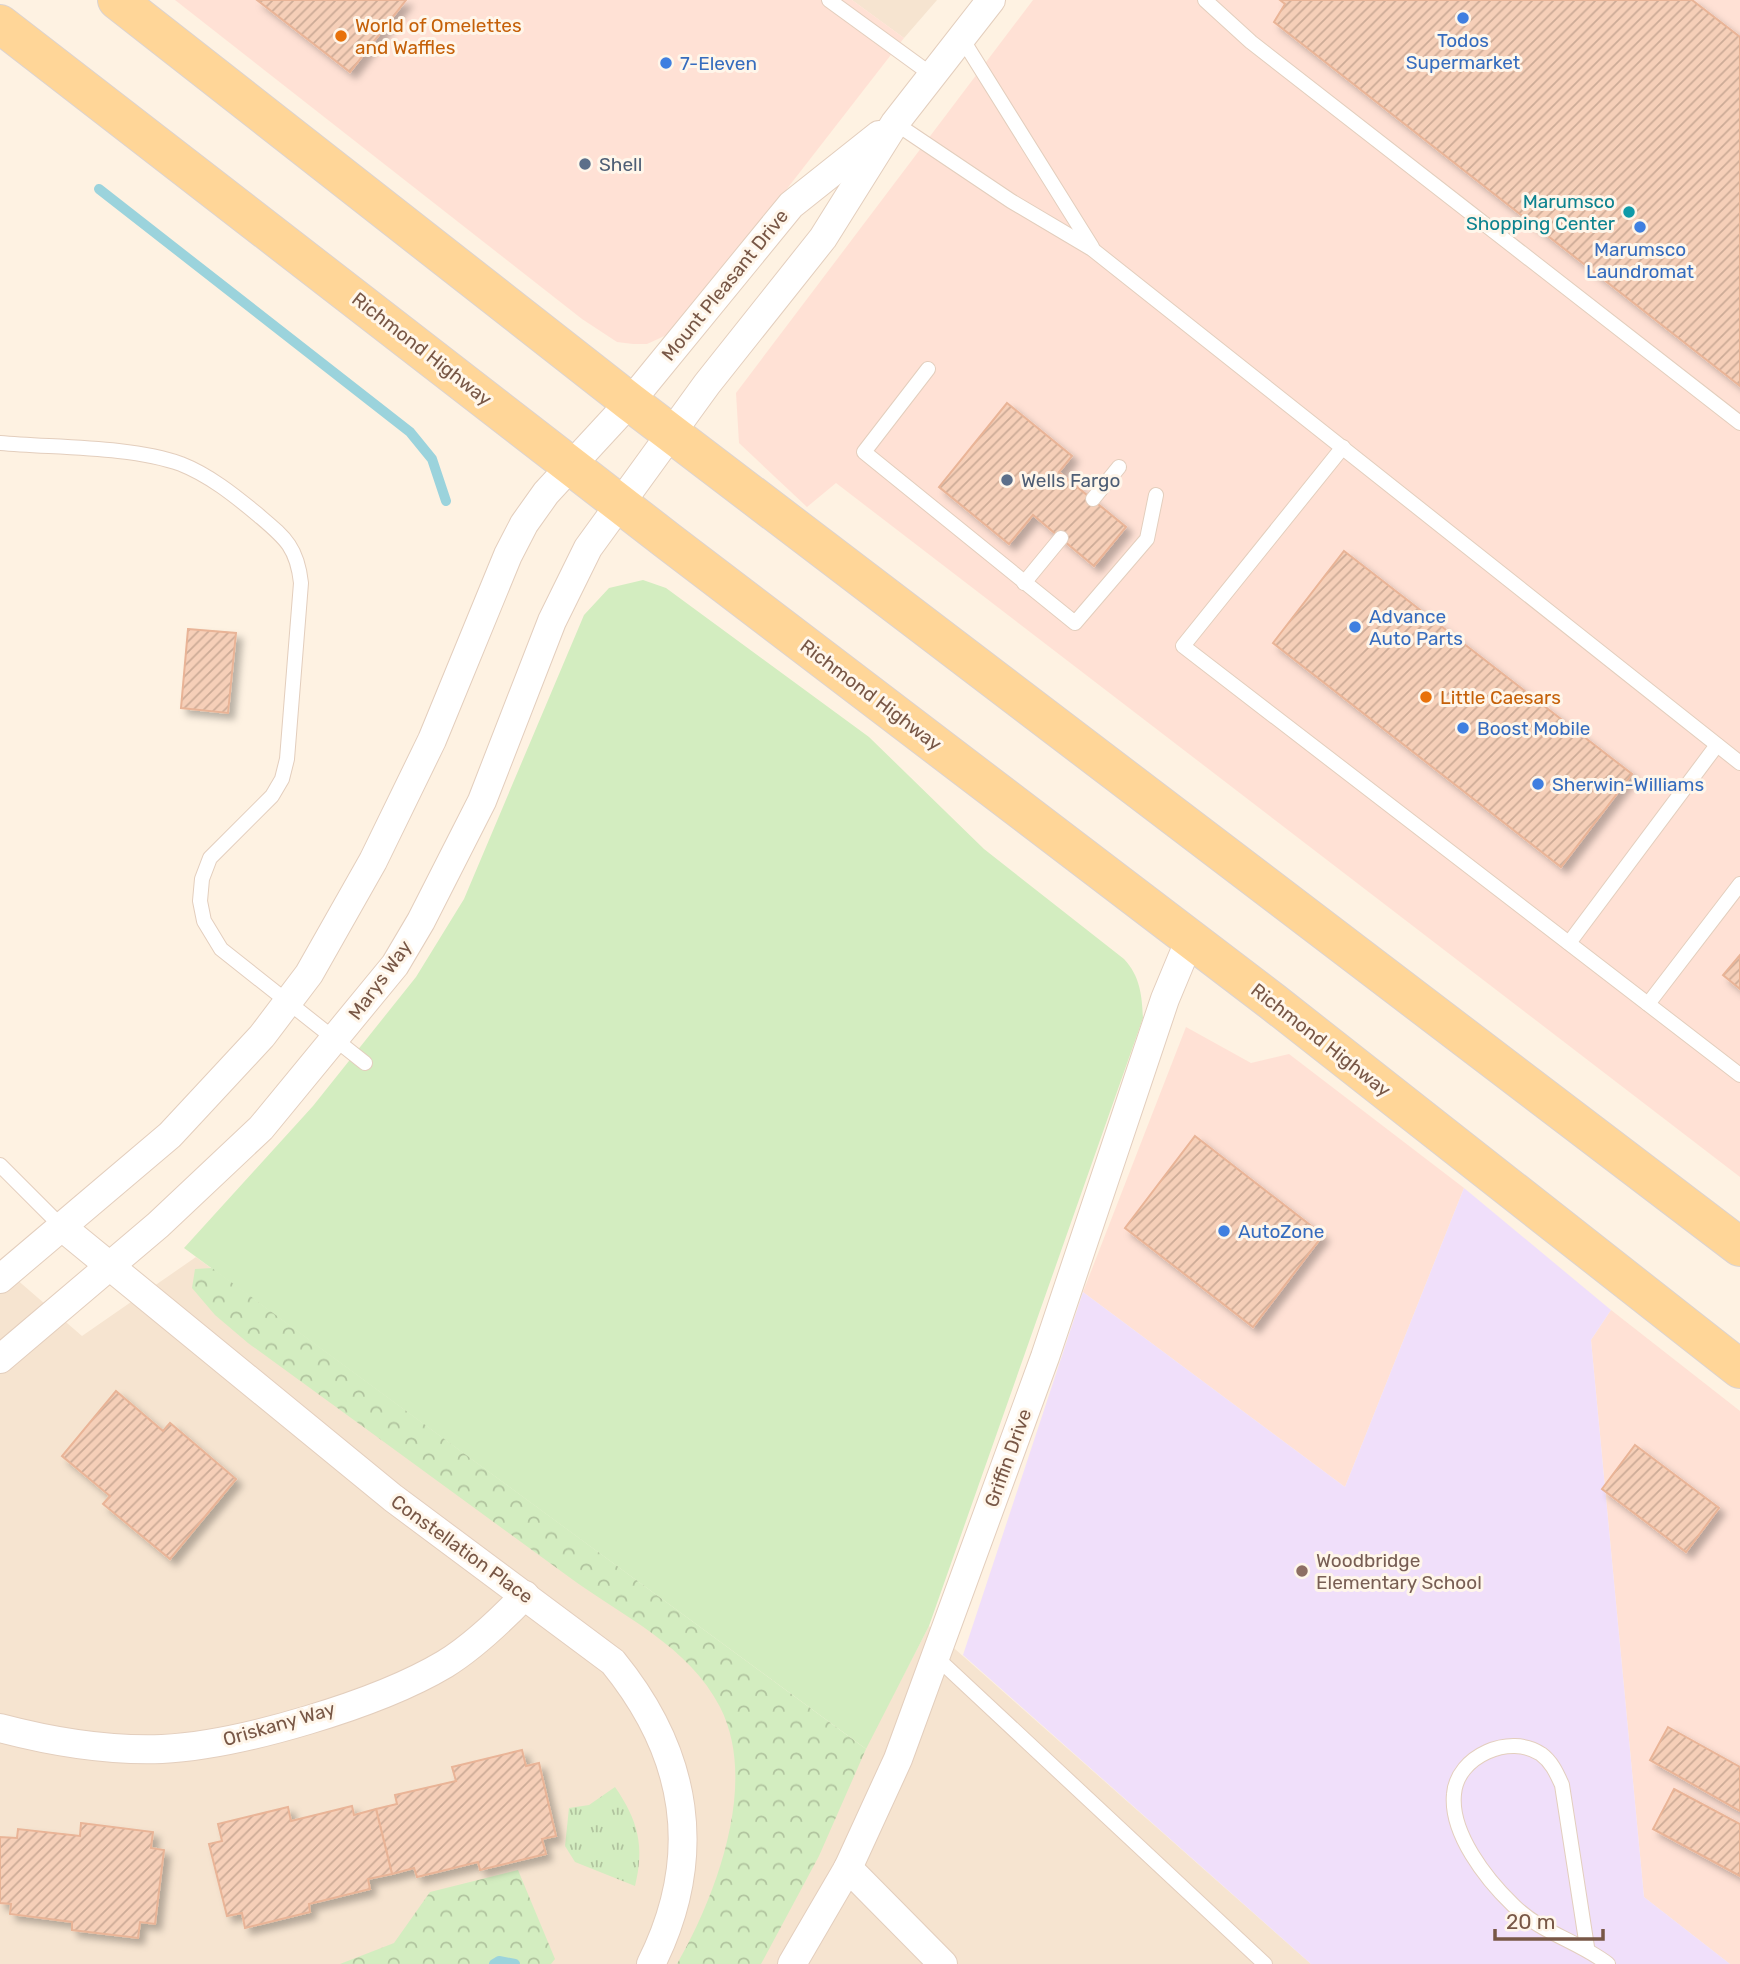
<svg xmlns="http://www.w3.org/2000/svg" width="1740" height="1964" font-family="Rubik,sans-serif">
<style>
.residential{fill:#f6e4d0}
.commercial{fill:#ffe1d5}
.education{fill:#f0dffa}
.green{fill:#d3edc0}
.forest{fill:url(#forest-crowns)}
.park{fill:url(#park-tufts)}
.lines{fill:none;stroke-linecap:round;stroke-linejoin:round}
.stream{stroke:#9bd3dc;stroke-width:10}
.building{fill:url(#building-hatch);stroke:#e9b497;stroke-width:2;filter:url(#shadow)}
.service-casing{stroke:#e3cebd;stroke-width:16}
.minor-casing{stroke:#e3cebd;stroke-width:30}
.primary-casing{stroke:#dcd3cf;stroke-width:40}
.service{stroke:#fff;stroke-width:14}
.minor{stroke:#fff;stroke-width:28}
.primary{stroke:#ffd698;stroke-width:38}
.shop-dot{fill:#3f7fe0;stroke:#fff6ea;stroke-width:2.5}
.food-dot{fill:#e8710a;stroke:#fff6ea;stroke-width:2.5}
.service-dot{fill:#5c6f8a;stroke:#fff6ea;stroke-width:2.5}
.culture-dot{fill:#0f9aa8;stroke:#fff6ea;stroke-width:2.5}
.education-dot{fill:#8d6e63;stroke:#fff6ea;stroke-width:2.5}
.labels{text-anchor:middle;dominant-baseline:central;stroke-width:6;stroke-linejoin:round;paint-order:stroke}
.food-label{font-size:19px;fill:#c56008;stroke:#fff6ea;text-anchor:start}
.shop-label{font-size:19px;fill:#366cbe;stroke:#fff6ea;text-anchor:start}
.service-label{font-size:19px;fill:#4e5e75;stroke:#fff6ea;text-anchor:start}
.culture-label{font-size:19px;fill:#0d838f;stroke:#fff6ea;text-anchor:end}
.street-label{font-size:19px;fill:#785746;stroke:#fff6ea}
.education-label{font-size:19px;fill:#785e54;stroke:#fff6ea;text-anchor:start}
</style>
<defs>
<pattern id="forest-crowns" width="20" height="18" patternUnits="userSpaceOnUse" patternTransform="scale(1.75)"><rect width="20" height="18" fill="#d3edc0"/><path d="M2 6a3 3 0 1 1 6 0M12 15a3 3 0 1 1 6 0" fill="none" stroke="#b0c39e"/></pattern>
<pattern id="park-tufts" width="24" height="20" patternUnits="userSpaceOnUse" patternTransform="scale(1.75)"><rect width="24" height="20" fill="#d3edc0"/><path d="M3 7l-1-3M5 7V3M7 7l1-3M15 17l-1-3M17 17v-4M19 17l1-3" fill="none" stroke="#b0c39e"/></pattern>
<pattern id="building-hatch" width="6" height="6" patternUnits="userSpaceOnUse" patternTransform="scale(1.75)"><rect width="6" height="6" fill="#f6cfb8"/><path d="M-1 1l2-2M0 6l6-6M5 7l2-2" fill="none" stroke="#ccab97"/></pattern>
<filter id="shadow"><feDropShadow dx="6" dy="6" stdDeviation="3.5" flood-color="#0004"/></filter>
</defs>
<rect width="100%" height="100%" fill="#fef2e2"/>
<g class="residential">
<polygon points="852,0 937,0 904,38"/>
<polygon points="196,1257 865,1749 929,1626 1311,1964 0,1964 0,1265 82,1336"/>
</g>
<g class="commercial">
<polygon points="175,0 852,0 904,38 693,310 671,333 647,344 633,344 617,342 582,319"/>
<polygon points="1033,0 1740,0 1740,1177 836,483 807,507 739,443 736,393"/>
<polygon points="1186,1027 1251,1063 1289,1054 1464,1188 1345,1487 1083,1292"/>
<polygon points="1611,1310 1740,1411 1740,1964 1730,1964 1644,1897 1591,1340"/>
</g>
<polygon class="education" points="1464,1188 1611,1310 1591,1340 1644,1897 1730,1964 1311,1964 963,1655 1083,1292 1345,1487"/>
<path class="green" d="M643 580 666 588 869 737 984 849 1124 959C1140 976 1142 995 1143 1018L929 1626 866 1749 184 1248 313 1106 416 977 464 899 584 615 609 588Z"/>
<g class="forest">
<path d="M212 1268 866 1749 819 1856 761 1964H677C716 1896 759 1783 720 1707 689 1646 622 1616 569 1577 462 1499 355 1421 248 1343L215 1315 192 1288 195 1269Z"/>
<polygon points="518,1870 555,1959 551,1964 340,1964 394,1943 430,1892"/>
</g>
<path class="park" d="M615 1787C638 1820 645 1847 635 1886L575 1862 565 1846 569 1808 589 1805Z"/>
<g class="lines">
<g class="stream">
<polyline points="99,189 410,432 432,459 446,501"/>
<polyline points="494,1964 499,1961 515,1964"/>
</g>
</g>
<g class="building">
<polygon points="257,0 406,0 350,72"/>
<polygon points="1280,0 1692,0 1740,37 1740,386 1274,22 1285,4"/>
<polygon points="1007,403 1072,456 1059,472 1126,527 1094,566 1033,515 1009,544 939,487"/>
<polygon points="1344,551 1632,774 1561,867 1273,643"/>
<polygon points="188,629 236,633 228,713 181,708"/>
<polygon points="1740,955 1740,989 1723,975"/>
<polygon points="1195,1136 1323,1235 1253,1327 1125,1228"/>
<polygon points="116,1391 163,1431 170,1423 236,1479 170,1559 103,1504 110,1496 62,1456"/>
<polygon points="1635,1445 1719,1508 1686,1552 1602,1489"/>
<polygon points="1668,1727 1740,1767 1740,1811 1650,1760"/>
<polygon points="522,1750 526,1766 539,1763 556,1836 542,1839 546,1854 480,1870 478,1862 417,1877 414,1868 392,1874 376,1809 397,1804 395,1795 456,1781 452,1767"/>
<polygon points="1674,1789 1740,1824 1740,1876 1653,1829"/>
<polygon points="352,1806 354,1815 376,1809 392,1874 368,1879 370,1889 309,1904 310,1912 245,1928 242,1913 227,1916 209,1844 222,1841 218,1824 288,1807 291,1821"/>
<polygon points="81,1823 153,1832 151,1848 164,1850 155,1924 140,1922 138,1938 72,1930 72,1922 10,1914 11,1904 0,1903 0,1837 17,1838 18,1829 80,1836"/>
</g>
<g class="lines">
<g class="service-casing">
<g id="service">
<polyline points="829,0 932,75"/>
<polyline points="1205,0 1251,42 1740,423"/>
<polyline points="961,37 1092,247"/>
<polyline points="895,123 1011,201 1092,249 1740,763"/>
<polyline points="928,369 864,452 1075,623 1147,539 1156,495"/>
<path d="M0 443C54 448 131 446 181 464 209 475 234 495 257 514 284 537 297 546 301 583L287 759 282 779 272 796 210 858 202 879 200 901 204 921 221 949 365 1063"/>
<polyline points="1343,447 1183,646 1740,1075"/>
<polyline points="1093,499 1119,467"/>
<polyline points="1024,583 1061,538"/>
<polyline points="1569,943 1717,745"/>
<polyline points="1648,1004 1740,884"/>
<polyline points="0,1165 62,1227"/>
<polyline points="936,1657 1265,1964"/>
<path d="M1587 1947 1562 1785C1557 1774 1552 1762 1541 1754 1510 1733 1457 1756 1454 1794 1450 1833 1486 1879 1513 1905 1541 1933 1578 1941 1608 1964"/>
</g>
</g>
<g class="minor-casing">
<g id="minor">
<path d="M62 1227 393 1498 613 1662C688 1754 705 1856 651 1964"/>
<polyline points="0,1279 170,1135 262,1036 309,974 373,861 432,740 508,555 524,524 546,493 630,402 791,205 879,135"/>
<polyline points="0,1359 158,1225 261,1128 395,965 421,921 482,801 552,621 588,548 707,384 823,238 895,123 991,0"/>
<path d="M0 1728C53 1742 107 1751 162 1749 241 1745 378 1704 445 1664 474 1646 502 1619 525 1595"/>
<polyline points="848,1868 943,1964"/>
<polyline points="792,1964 848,1868 898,1759 1045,1357 1165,999 1190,939"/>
</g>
</g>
<g class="primary-casing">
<g id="primary">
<polyline points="117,0 630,402 1740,1247"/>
<polyline points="0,24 668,541 1273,1002 1740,1369"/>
</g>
</g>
<use href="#service" class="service"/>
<use href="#minor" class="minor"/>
<use href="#primary" class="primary"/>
</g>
<g class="shop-dot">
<circle cx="1463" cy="18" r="7"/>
<circle cx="666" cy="63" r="7"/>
<circle cx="1640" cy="227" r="7"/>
<circle cx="1355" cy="627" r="7"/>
<circle cx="1463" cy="728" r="7"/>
<circle cx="1538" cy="784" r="7"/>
<circle cx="1224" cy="1231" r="7"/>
</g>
<g class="food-dot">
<circle cx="341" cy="36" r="7"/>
<circle cx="1426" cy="697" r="7"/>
</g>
<g class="service-dot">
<circle cx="585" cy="164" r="7"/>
<circle cx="1007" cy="480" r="7"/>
</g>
<circle class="culture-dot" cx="1629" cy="212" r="7"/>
<circle class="education-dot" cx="1302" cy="1571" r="7"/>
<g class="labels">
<g class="food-label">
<text x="355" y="25">World of Omelettes<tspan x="355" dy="22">and Waffles</tspan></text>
<text x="1440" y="697">Little Caesars</text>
</g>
<g class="shop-label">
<text x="1463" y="40" text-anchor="middle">Todos<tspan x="1463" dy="22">Supermarket</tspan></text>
<text x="680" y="63">7-Eleven</text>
<text x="1640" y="249" text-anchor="middle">Marumsco<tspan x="1640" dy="22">Laundromat</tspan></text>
<text x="1369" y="616">Advance<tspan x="1369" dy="22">Auto Parts</tspan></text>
<text x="1477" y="728">Boost Mobile</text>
<text x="1552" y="784">Sherwin-Williams</text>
<text x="1238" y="1231">AutoZone</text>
</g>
<g class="service-label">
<text x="599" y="164">Shell</text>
<text x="1021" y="480">Wells Fargo</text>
</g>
<g class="culture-label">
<text x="1615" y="201">Marumsco<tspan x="1615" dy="22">Shopping Center</tspan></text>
</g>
<g class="street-label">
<text transform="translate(725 285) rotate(-51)">Mount Pleasant Drive</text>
<text transform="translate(422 349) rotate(38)">Richmond Highway</text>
<text transform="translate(871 695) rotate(37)">Richmond Highway</text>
<text transform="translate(380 980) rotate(-54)">Marys Way</text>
<text transform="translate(1321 1040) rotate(38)">Richmond Highway</text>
<text transform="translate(1008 1458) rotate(-70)">Griffin Drive</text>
<text transform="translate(462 1549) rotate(36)">Constellation Place</text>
<text transform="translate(279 1724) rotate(-16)">Oriskany Way</text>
</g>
<g class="education-label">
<text x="1316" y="1560">Woodbridge<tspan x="1316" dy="22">Elementary School</tspan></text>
</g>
</g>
<path d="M1495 1929v10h108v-10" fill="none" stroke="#785746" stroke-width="3.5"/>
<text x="1506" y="1929" font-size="21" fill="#785746" stroke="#fff6ea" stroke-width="5" paint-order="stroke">20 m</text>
</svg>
